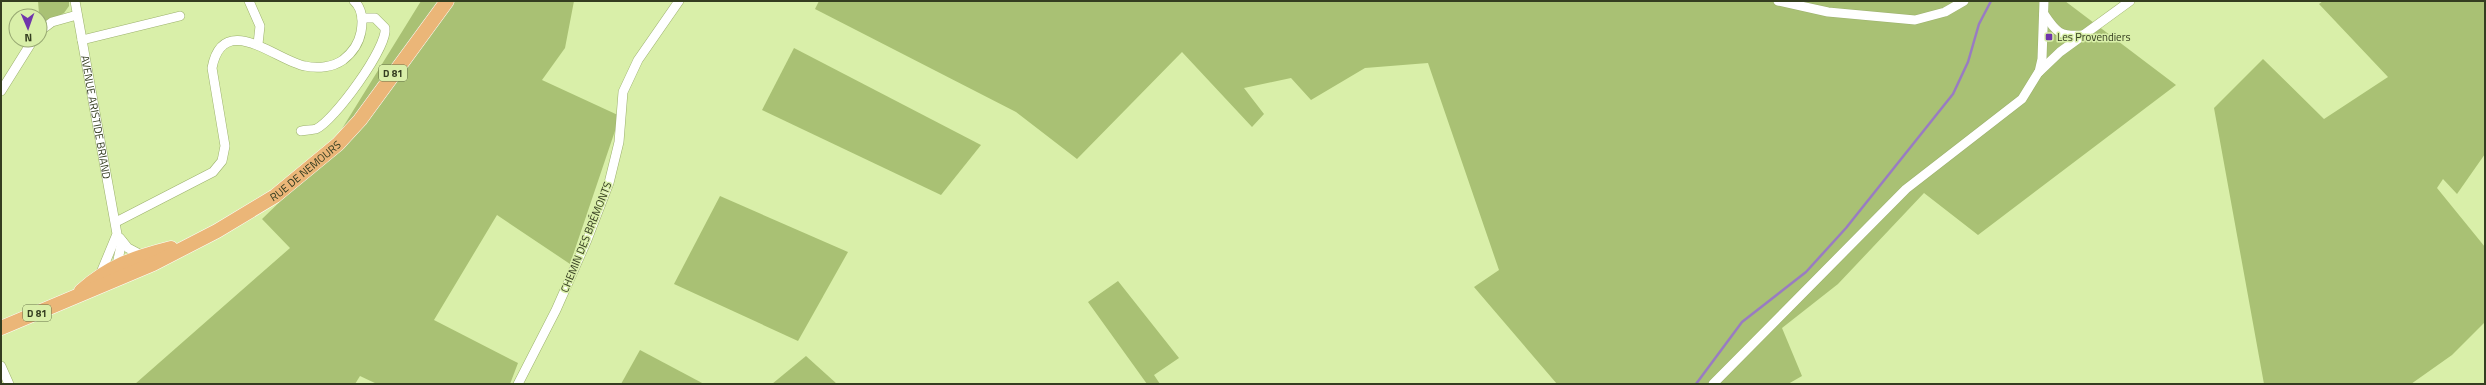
<svg xmlns="http://www.w3.org/2000/svg" width="2486" height="385" font-family="'Titillium Web',sans-serif">
<style>
.green{fill:#a9c174}
.lines{fill:none;stroke-linecap:round;stroke-linejoin:round}
.stream{stroke:#997cc2;stroke-width:2.5}
.street-casing{stroke:#9cb16d;stroke-width:10}
.primary-casing{stroke:#fff;stroke-width:15}
.street{stroke:#fff;stroke-width:9}
.primary{stroke:#ebb678;stroke-width:14}
.poi-dot{fill:#6f35ab;stroke:#d9efa9;stroke-width:1.5}
.labels{text-anchor:middle;dominant-baseline:central;stroke-width:3;stroke-linejoin:round;paint-order:stroke}
.shield{fill:#d9efa9;stroke:#667249;stroke-width:1}
.shield-label{font-size:10px;font-weight:bold;fill:#343d20}
.poi-label{font-size:11px;fill:#343d20;stroke:#d9efa9;text-anchor:start}
.street-label{font-size:11px;fill:#343d20;stroke:#d9efa9}
</style>
<rect width="100%" height="100%" fill="#d9efa9"/>
<g class="green">
<polygon points="38,1 69,1 69,6 64,13 40,26"/>
<polygon points="421,1 574,1 565,48 542,80 620,116 570,264 497,215 434,320 518,363 510,384 377,384 360,376 355,384 135,384 290,248 262,219 322,161"/>
<polygon points="819,1 2065,1 2176,85 1978,235 1924,193 1838,284 1782,328 1802,376 1788,384 1557,384 1474,287 1499,270 1428,63 1365,68 1311,100 1291,78 1244,88 1264,114 1252,127 1182,52 1077,159 1016,112 815,9"/>
<polygon points="2323,1 2485,1 2485,154 2457,194 2443,179 2437,188 2485,247 2485,322 2452,355 2411,384 2264,384 2214,108 2263,59 2324,119 2388,77 2319,4"/>
<polygon points="794,48 981,145 941,195 762,110"/>
<polygon points="720,196 848,252 798,341 674,284"/>
<polygon points="1118,281 1179,358 1154,375 1160,384 1147,384 1088,302"/>
<polygon points="640,350 704,384 621,384"/>
<polygon points="806,356 837,384 772,384"/>
</g>
<g class="lines">
<polyline class="stream" points="1696,384 1742,322 1806,272 1846,228 1953,94 1968,62 1979,24 1991,1"/>
<g class="street-casing">
<g id="street">
<path id="s1" d="M75 1 117 234 100 275"/>
<polyline points="249,1 260,26 258,44"/>
<polyline points="1778,1 1828,12 1915,20 1945,12 1964,1"/>
<path d="M2044 14C2056 32 2060 37 2083 35"/>
<polyline points="40,31 52,22 77,15"/>
<polyline points="82,40 180,16"/>
<polyline points="2039,72 2042,59 2044,1"/>
<polyline points="1,91 33,40"/>
<path d="M301 131C305 130 312 130 316 129 334 121 388 47 385 28L375 18H362"/>
<path d="M116 222 213 172 222 161 225 146 212 68C223 10 277 61 305 66 318 69 333 67 343 60 352 53 359 43 361 32 363 21 363 9 354 1"/>
<polyline points="120,238 128,248 143,256"/>
<polyline points="116,269 122,241"/>
<polyline points="1,366 9,384"/>
<polyline points="518,384 556,310 587,240 609,183 619,142 623,92 638,60 679,1"/>
<polyline points="1713,384 1906,189 2022,99 2038,73 2060,52 2130,1"/>
</g>
</g>
<g class="primary-casing">
<g id="primary">
<path d="M81 291C109 266 135 257 171 248"/>
<path id="s2" d="M1 328 153 264 217 231 275 196 338 144 360 120 447 1"/>
</g>
</g>
<use href="#street" class="street"/>
<use href="#primary" class="primary"/>
</g>
<rect class="poi-dot" x="2045" y="33" width="8" height="8" rx="2"/>
<g class="labels">
<g class="shield">
<rect x="379" y="65" width="28" height="16" rx="3"/>
<rect x="23" y="305" width="28" height="16" rx="3"/>
</g>
<g class="shield-label">
<text x="393" y="73">D 81</text>
<text x="37" y="313">D 81</text>
</g>
<g class="poi-label">
<text x="2057" y="37">Les Provendiers</text>
</g>
<g class="street-label">
<text stroke="none"><textPath href="#s1" startOffset="118">AVENUE ARISTIDE BRIAND</textPath></text>
<text stroke="none"><textPath href="#s2" startOffset="344">RUE DE NEMOURS</textPath></text>
<text transform="translate(586 237) rotate(-68)">CHEMIN DES BRÉMONTS</text>
</g>
</g>
<rect width="2486" height="385" fill="none" stroke="#343d20" stroke-width="4"/>
<g transform="translate(28 28) rotate(178)"><circle r="19" fill="#d9efa9" stroke="#97a872"/>
<path d="M0-3L7 15L0 10L-7 15Z" fill="#6f35ab"/>
<text y="-6" font-size="11" font-weight="bold" text-anchor="middle" fill="#343d20">N</text>
</g>
</svg>
